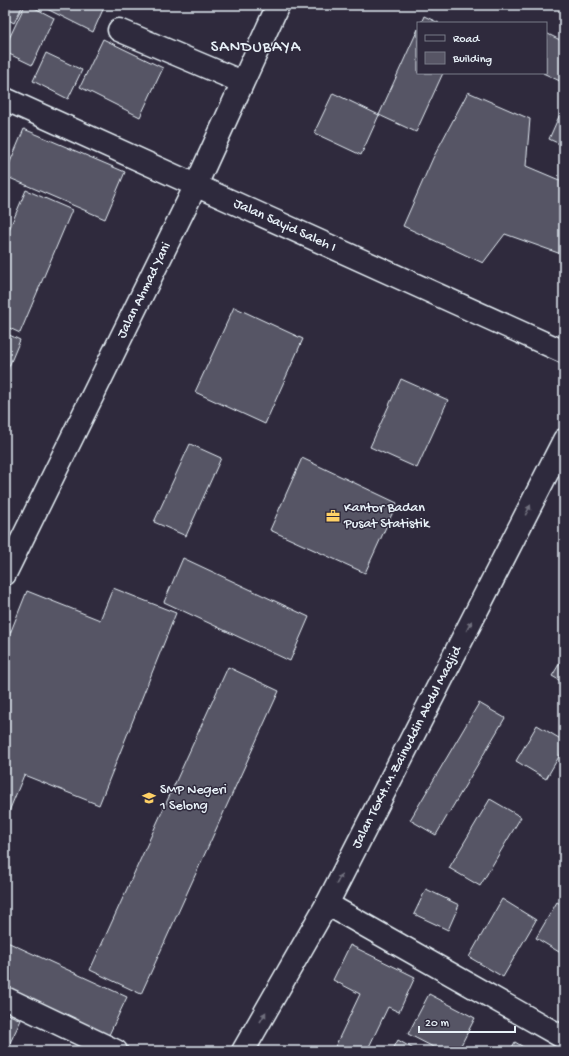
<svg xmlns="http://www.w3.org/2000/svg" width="569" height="1056" font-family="'Gochi Hand',sans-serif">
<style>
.building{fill:#575565;stroke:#e8f1f8}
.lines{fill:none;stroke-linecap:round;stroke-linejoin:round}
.minor-casing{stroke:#e8f1f8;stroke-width:25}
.major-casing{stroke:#e8f1f8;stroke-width:25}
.minor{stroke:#2f2a3d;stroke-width:22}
.major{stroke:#2f2a3d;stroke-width:22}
.oneway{fill:#70707e}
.labels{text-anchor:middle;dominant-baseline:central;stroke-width:3;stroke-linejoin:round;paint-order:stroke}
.street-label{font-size:14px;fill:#e8f1f8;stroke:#2f2a3d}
.poi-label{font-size:14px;fill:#e8f1f8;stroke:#2f2a3d;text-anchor:start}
.quarter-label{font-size:16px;letter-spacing:1px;fill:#e8f1f8;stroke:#2f2a3d}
</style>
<rect width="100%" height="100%" fill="#2f2a3d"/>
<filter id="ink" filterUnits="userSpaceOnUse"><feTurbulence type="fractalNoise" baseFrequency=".025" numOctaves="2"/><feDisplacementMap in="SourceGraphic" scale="8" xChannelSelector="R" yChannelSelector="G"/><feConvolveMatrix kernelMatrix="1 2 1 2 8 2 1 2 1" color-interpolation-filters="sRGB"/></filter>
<g filter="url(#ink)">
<g class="building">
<polygon points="5,5 23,5 14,23 5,18"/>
<polygon points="25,5 29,5 54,18 32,65 5,52 5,47"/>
<polygon points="46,5 105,5 93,32 45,8"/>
<polygon points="424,16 439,23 421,23"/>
<polygon points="418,29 418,73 443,73 416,132 379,115"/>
<polygon points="546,33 564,42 564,83 543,73 546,73"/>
<polygon points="103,39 163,68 140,117 80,87"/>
<polygon points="46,53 82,70 68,99 33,81"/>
<polygon points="468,92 530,119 526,166 564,182 564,247 561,254 505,234 483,263 403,226 433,158"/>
<polygon points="333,93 379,115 361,155 314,133"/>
<polygon points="564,105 564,146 549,139"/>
<polygon points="24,129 125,172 105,219 5,176 5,174"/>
<polygon points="26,190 72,210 20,333 5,326 5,239"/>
<polygon points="234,307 303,339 265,424 195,392"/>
<polygon points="5,333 20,340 5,376"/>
<polygon points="401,379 448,400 417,468 370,447"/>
<polygon points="190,444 221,458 186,536 154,522"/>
<polygon points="302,458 397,503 365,573 270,530"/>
<polygon points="183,558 309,617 290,661 164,602"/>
<polygon points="113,588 176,613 99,805 24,775 5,821 5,646 27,591 100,620"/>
<polygon points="564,656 564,683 552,676"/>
<polygon points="228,667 279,691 141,994 90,970"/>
<polygon points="479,703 505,718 436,835 410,820"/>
<polygon points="537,725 564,741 564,748 546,779 516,761"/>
<polygon points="490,799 521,817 480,886 449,868"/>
<polygon points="426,889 459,905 448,930 414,914"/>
<polygon points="502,899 536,920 503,977 469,957"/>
<polygon points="557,902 564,906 564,955 536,938"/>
<polygon points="5,941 127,997 108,1037 5,989"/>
<polygon points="350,945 415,977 399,1012 388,1007 367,1051 333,1051 360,994 333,980"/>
<polygon points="429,994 475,1018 458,1051 441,1051 408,1034"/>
<polygon points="5,1013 21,1020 6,1051 5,1051"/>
<polygon points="398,1040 417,1051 392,1051"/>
<polygon points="515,1042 530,1051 510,1051"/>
</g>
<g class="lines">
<g class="minor-casing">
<g id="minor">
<polyline points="119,30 242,82"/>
<path id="s1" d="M5 99 564 352"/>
<path id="s2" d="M5 574 196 185 278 5"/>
<polyline points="327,904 564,1038"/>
<polyline points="5,998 116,1051"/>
</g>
</g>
<g class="major-casing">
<g id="major">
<path id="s3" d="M243 1051 327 904 564 440"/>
</g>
</g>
<use href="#minor" class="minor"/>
<use href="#major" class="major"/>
</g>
<defs><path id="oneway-solid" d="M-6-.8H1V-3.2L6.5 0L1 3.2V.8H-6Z"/></defs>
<g class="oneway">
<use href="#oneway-solid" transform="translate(528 510) rotate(-63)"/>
<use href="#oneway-solid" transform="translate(469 626) rotate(-63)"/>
<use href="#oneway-solid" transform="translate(339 879) rotate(-63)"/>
<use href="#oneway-solid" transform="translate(263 1017) rotate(-60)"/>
</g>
</g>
<defs>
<g id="office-bare" transform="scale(1.08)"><path d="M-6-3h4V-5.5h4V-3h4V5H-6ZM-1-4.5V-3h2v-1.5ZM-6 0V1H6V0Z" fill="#ffd166" stroke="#2f2a3d" stroke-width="2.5" paint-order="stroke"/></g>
<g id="school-bare" transform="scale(1.08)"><path d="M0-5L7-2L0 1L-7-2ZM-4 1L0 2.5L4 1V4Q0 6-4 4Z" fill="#ffd166" stroke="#2f2a3d" stroke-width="2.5" paint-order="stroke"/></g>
</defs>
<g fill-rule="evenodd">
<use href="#office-bare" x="333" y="516"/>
<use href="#school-bare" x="149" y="798"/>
</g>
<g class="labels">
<g class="street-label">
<text stroke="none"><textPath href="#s1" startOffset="307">Jalan Sayid Saleh I</textPath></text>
<text stroke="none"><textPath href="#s2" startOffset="316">Jalan Ahmad Yani</textPath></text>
<text stroke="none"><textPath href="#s3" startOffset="345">Jalan TGKH.M.Zainuddin Abdul Madjid</textPath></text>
</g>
<g class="poi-label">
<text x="344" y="508">Kantor Badan<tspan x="344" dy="16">Pusat Statistik</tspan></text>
<text x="160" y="790">SMP Negeri<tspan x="160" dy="16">1 Selong</tspan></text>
</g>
<g class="quarter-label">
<text x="256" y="48">SANDUBAYA</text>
</g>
</g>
<rect width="569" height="1056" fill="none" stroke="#2f2a3d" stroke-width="20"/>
<rect x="10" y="10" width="549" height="1036" fill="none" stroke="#e8f1f8" stroke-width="1.5" filter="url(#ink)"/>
<rect x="417" y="22" width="130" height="52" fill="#2f2a3d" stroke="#797a88"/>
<rect x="425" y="35" width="20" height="6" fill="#2f2a3d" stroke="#797a88"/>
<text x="453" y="42" font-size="12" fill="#e8f1f8">Road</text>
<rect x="425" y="52" width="20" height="12" fill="#575565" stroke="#797a88"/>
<text x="453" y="62" font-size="12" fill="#e8f1f8">Building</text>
<path d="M419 1026v6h96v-6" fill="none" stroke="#e8f1f8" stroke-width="2"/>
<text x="425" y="1026" font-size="12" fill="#e8f1f8" stroke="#2f2a3d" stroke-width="3" paint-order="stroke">20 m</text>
</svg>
